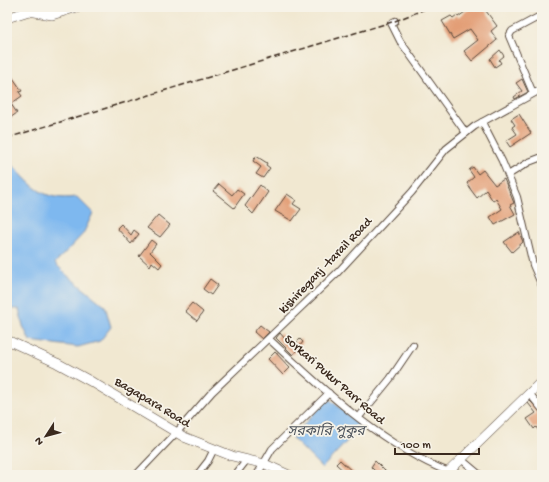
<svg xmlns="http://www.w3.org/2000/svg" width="549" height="482" font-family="'Gochi Hand','Noto Sans Bengali',sans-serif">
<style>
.water{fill:#7eb8ef;stroke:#5c7186}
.building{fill:#e39e76}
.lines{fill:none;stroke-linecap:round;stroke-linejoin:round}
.street-casing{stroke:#564639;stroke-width:8}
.secondary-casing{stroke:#564639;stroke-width:10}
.street{stroke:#fff;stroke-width:6}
.secondary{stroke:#fff;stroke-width:9}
.rail{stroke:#3b2a1e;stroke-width:1.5;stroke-dasharray:6 3;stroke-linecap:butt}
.labels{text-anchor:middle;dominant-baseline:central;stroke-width:3.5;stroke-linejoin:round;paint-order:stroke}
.street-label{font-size:13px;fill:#3b2a1e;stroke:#f7f3e8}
.water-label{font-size:14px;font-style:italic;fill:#4f555d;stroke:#f7f3e8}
</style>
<rect width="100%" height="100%" fill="#f7f3e8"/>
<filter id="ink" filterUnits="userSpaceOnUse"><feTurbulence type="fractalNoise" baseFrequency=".025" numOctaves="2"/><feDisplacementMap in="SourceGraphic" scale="8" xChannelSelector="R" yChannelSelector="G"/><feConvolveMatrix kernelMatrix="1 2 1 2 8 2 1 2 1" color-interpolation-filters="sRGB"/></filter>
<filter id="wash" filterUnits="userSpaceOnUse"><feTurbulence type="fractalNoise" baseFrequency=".012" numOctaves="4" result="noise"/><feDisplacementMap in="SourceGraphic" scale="16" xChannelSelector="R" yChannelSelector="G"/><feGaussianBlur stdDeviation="0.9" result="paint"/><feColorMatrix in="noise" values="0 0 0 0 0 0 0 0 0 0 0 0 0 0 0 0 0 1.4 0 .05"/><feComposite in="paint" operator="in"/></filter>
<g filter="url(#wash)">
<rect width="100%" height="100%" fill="#f1e8d1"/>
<g class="water">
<path d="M7 159C31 184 40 202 77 197L93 213 83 234 55 263 68 276 105 306 111 327 100 341 78 347 30 341 23 326 19 309H7Z"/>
<polygon points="328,398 361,426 322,468 292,438"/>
</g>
<g id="blocks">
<g class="building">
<polygon points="472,7 483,7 497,26 491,31 497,40 472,61 464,51 478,40 470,29 453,39 442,21 451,16 453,18 457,15 458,17"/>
<polygon points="500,50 504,56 499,60 501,63 495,67 490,59"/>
<polygon points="11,75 22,91 19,92 22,96 12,103 7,96 12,93 7,86 7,78"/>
<polygon points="522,79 528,92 515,99 514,97 522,91 516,83"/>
<polygon points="7,98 17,113 7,120"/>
<polygon points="519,114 531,133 510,147 506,141 517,134 512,127 515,125 511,119"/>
<polygon points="256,156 267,163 266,165 270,168 263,178 256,174 261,167 253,161"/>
<polygon points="473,167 478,174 483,170 495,185 504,179 514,203 510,205 515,214 495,225 490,217 502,209 496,199 493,201 486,190 477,198 471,190 467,183 474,177 469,170"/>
<polygon points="219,184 232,195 237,189 244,194 234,208 213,191"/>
<polygon points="260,185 268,192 253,214 245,206"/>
<polygon points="287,194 296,200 293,204 301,209 292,221 275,211"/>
<polygon points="158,215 170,225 160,237 147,228"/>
<polygon points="121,224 131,235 134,230 139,234 131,244 117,228"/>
<polygon points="519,232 523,242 512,252 504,242"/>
<polygon points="151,240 156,244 150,252 162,264 159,268 152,262 150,266 139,256"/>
<polygon points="210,279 218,285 211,295 203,289"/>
<polygon points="192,303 203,312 197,321 185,311"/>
<polygon points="260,325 269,332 262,339 254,332"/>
<polygon points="280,333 292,347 300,339 303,342 293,355 276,338"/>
<polygon points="275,352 290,368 283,375 268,359"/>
<polygon points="530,401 542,413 542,435 536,427 534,429 527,419 536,413 528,403"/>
<polygon points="340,460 356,475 348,475 336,464"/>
<polygon points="375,461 389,475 379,475 371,467"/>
</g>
</g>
</g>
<g filter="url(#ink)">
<use href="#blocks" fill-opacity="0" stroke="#564639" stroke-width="1"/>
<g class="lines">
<g class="street-casing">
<g id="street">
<polyline points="395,21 391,23 400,41 466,133"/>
<polyline points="533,93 509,36 512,31 542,15"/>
<polyline points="482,122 502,161 517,197 533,265 542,286"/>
<polyline points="508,175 529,162 542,157"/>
<path d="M269 339C323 389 379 444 449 472"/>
<polyline points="529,393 542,409"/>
<polyline points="359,417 390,379 413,345"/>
<polyline points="461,459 480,475"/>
<polyline points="136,475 177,432 212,392 338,272 412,192 446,149 475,126 542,89"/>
<polyline points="197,475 208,461 214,449"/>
<polyline points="235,475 246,461"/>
<polyline points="257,475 272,449 329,393"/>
</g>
</g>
<g class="secondary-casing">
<g id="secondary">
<polyline points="7,18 29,11 52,15 77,7"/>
<polyline points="7,340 57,363 92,382 184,437 232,456 265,464 289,475"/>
<polyline points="445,475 542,381"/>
</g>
</g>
<use href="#street" class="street"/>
<use href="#secondary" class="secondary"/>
<polyline class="rail" points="7,138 395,21 430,7"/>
</g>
</g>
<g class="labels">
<g class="street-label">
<text transform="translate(326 266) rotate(-46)">kishireganj -tarail Road</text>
<text transform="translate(334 380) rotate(41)">Sorkari Pukur Parr Road</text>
<text transform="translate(152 403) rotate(31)">Bagapara Road</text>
</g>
<g class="water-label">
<text x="326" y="432">সরকারি পুকুর</text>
</g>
</g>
<rect width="549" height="482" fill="none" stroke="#f7f3e8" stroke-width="24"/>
<g transform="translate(46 436) rotate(234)" stroke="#f7f3e8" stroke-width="3" paint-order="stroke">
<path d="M0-3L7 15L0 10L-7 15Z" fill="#3b2a1e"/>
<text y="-6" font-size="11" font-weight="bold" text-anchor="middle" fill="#3b2a1e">N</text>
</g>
<path d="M395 448v6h84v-6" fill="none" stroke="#3b2a1e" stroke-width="2"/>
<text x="401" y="448" font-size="12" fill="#3b2a1e" stroke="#f7f3e8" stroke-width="3" paint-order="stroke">100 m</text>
</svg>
